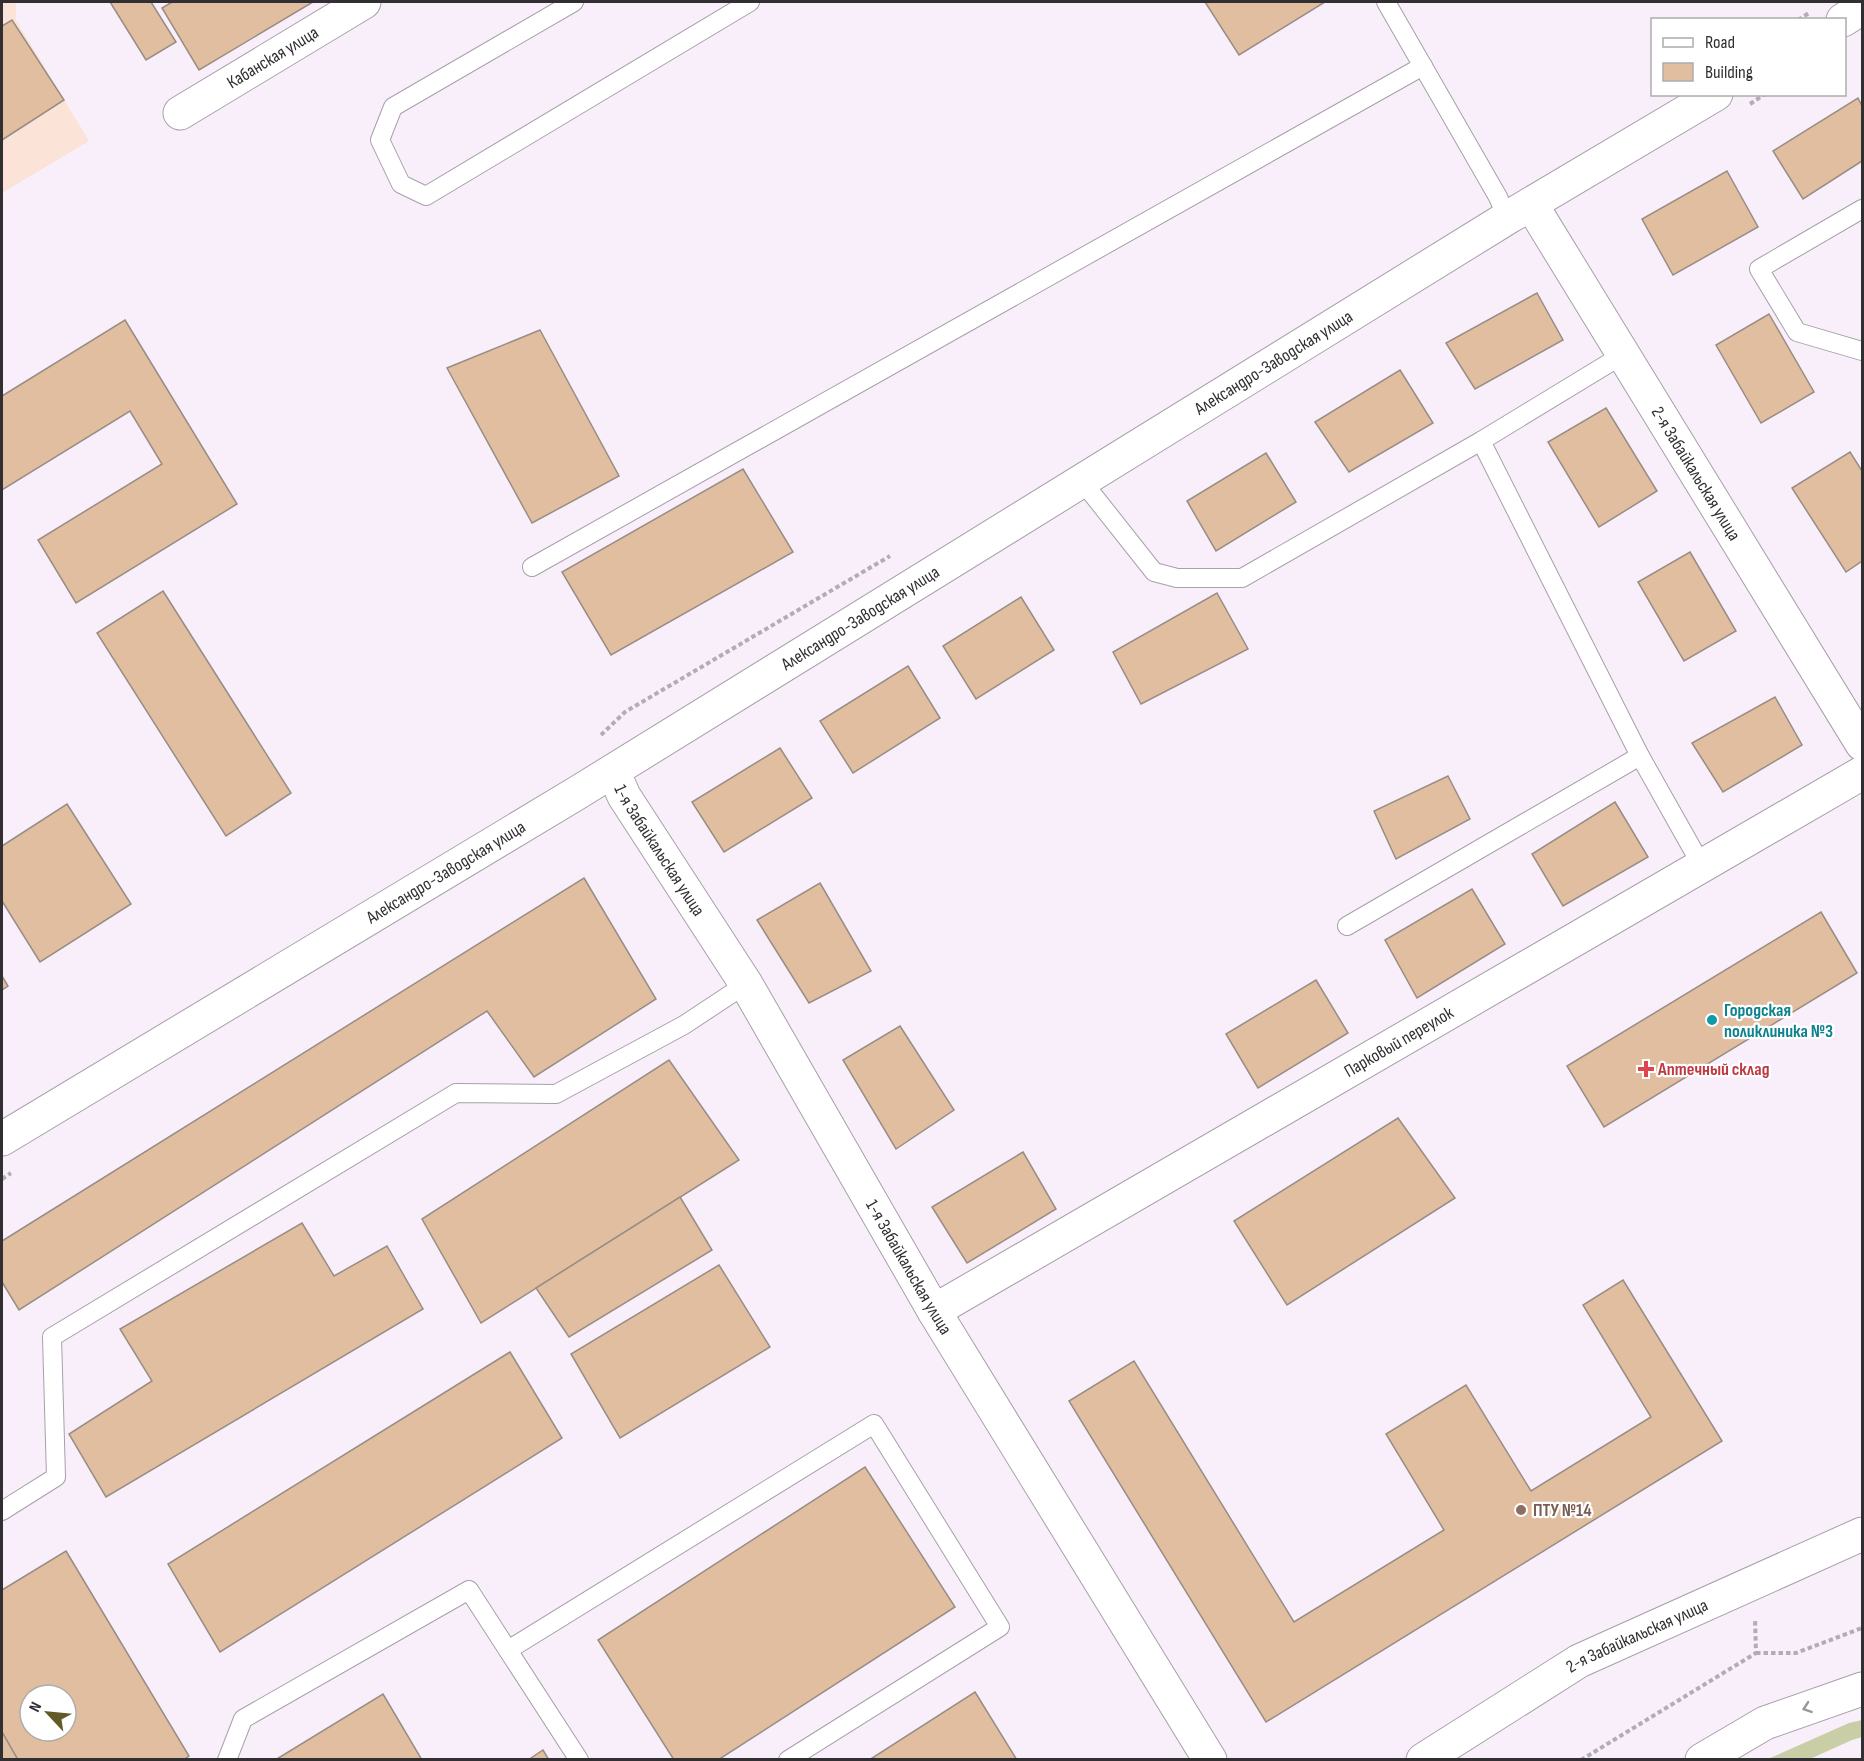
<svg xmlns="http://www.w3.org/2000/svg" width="1864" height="1761" font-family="'Sofia Sans Condensed',sans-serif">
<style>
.industrial{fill:#fbe3d8}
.green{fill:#cacea6}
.building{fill:#e2bea0;stroke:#988d84;stroke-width:1.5;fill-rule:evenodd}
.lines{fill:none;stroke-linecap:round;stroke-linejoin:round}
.lane-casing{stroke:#a79fa9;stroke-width:20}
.street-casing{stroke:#a79fa9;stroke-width:35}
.primary-casing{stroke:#a79fa9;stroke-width:35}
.path{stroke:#b3acb5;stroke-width:4;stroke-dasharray:4.5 3;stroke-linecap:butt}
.lane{stroke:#fff;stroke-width:18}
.street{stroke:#fff;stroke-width:33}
.primary{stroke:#fff;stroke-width:33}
.oneway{stroke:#989799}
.culture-dot{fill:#0f9aa8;stroke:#fff;stroke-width:2}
.health-dot{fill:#e0444e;stroke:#fff;stroke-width:2}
.education-dot{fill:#8d6e63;stroke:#fff;stroke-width:2}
.labels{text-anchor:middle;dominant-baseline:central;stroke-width:4.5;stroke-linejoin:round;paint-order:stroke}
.street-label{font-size:18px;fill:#322f33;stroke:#fff}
.culture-label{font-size:18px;font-weight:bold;fill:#0d838f;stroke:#fff;text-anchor:start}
.health-label{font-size:18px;font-weight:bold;fill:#be3a42;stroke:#fff;text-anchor:start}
.education-label{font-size:18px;font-weight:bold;fill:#785e54;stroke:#fff;text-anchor:start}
</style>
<rect width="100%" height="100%" fill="#f8effb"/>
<polygon class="industrial" points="2,2 16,2 16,20 89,141 2,193"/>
<polygon class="green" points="1862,1720 1862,1737 1852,1740 1810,1759 1768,1759 1849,1723"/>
<g class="building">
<polygon points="110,2 151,2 176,42 146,60"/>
<polygon points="172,2 313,2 199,70 162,8"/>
<polygon points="1205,2 1325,2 1239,55"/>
<polygon points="12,20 64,100 2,140 2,26"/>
<polygon points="1858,98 1862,106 1862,161 1803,199 1773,151"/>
<polygon points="1727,171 1758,227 1673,275 1642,219"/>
<polygon points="1537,293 1563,340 1475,389 1446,343"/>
<polygon points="1769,314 1814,392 1761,423 1716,345"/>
<polygon points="125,320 237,504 76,603 38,540 162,464 130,411 2,490 2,396"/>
<polygon points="540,330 619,476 532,523 447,368"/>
<polygon points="1400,370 1433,423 1349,472 1315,422"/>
<polygon points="1606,408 1657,491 1599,527 1548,442"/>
<polygon points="1850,452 1862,471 1862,561 1846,572 1792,488"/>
<polygon points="1266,453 1296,502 1216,551 1187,501"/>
<polygon points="743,469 793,552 611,655 562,572"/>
<polygon points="1690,552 1736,631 1684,661 1638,582"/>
<polygon points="163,591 291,793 226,836 97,633"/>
<polygon points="1217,593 1248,649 1141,704 1113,652"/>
<polygon points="1021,597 1054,650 976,699 943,646"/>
<polygon points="908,666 940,718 853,773 820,721"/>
<polygon points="1775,697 1802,745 1723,792 1692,743"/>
<polygon points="780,748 812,798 724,852 692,802"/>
<polygon points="1448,776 1470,819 1396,859 1374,811"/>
<polygon points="1615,802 1648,857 1563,906 1532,854"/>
<polygon points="67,804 131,904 40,962 2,901 2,846"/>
<polygon points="584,878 656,999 534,1077 487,1011 19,1310 2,1282 2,1241"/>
<polygon points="820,883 871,971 809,1003 757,920"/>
<polygon points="1472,889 1505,944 1417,998 1385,940"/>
<polygon points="1821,912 1857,973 1604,1127 1567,1066"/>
<polygon points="2,976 8,986 2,990"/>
<polygon points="1316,980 1348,1033 1258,1088 1226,1034"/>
<polygon points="900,1026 954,1110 896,1149 843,1060"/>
<polygon points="669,1060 739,1160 481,1323 422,1219"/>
<polygon points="1398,1118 1455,1198 1287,1305 1234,1221"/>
<polygon points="1023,1152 1056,1209 967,1263 932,1207"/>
<polygon points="680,1197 712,1250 569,1337 536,1288"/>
<polygon points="302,1223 334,1276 387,1246 423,1309 106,1497 69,1434 152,1381 120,1329"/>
<polygon points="719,1265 770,1347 620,1438 571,1354"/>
<polygon points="1623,1280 1722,1441 1266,1722 1069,1401 1134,1361 1294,1622 1444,1530 1386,1434 1466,1385 1531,1491 1651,1417 1583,1305"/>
<polygon points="510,1352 562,1438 220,1652 168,1564"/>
<polygon points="865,1467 955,1607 718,1760 674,1760 598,1640"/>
<path d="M66 1551 189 1756 183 1760H18L2 1732V1590ZM30 1695H66V1731H30Z"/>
<polygon points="975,1692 1017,1760 869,1760"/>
<polygon points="383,1694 422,1760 275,1760"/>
<polygon points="2,1732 18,1760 2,1760"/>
<polygon points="543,1750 549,1760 528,1760"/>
</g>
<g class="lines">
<g class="lane-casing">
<g id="lane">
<polyline points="574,2 393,107 380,140 401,184 426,196 750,2"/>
<polyline points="1386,2 1498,197 1507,218"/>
<polyline points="1862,209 1759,269 1797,332 1862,351"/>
<polyline points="1082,481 1154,572 1177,578 1242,578 1481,441 1624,354"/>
<polyline points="532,567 1423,66"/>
<polyline points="1640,756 1702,866"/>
<polyline points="1347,926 1640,756 1481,441"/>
<polyline points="2,1511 56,1477 52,1337 456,1093 556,1094 684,1025 746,984"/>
<polyline points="508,1650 874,1424 1000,1627 788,1760"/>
<polyline points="227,1760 243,1719 469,1590 579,1760"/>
</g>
</g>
<g class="street-casing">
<g id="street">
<polyline points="1843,20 1862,8"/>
<path id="s1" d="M180 113 364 2"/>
<path id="s2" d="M1531 204 1862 744"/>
<path id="s3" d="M613 771 624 796 746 984 934 1311 1210 1760"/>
<path id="s4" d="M2 1139 577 793 1507 218 1716 94"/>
<path id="s5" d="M934 1311 1862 773"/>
<path id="s6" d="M1423 1760 1579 1661 1862 1534"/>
</g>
</g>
<g class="primary-casing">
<polyline id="primary" points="1702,1760 1765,1723 1862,1689"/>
</g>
<g class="path">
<polyline points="1798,20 1809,13"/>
<polyline points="1750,104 1765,94"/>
<polyline points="601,735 625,712 890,556"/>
<polyline points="2,1179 11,1173"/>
<polyline points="1756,1653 1796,1653 1862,1628"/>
<polyline points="1581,1760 1756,1653 1755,1619"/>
</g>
<use href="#lane" class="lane"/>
<use href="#street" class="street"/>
<use href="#primary" class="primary"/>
</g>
<defs><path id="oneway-chevron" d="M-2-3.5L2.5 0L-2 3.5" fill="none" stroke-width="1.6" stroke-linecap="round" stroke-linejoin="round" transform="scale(1.5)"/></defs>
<use class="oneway" href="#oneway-chevron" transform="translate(1807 1708) rotate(161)"/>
<circle class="culture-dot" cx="1712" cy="1020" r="6"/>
<path class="health-dot" d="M1643 1060h6v6h6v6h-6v6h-6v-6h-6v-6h6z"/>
<circle class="education-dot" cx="1521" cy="1510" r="6"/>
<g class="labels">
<g class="street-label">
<text stroke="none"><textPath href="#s1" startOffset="108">Кабанская улица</textPath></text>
<text stroke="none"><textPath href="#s4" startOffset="1490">Александро-Заводская улица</textPath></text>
<text stroke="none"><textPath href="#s2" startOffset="316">2-я Забайкальская улица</textPath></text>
<text stroke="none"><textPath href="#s4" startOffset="1004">Александро-Заводская улица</textPath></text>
<text stroke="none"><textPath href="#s3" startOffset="92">1-я Забайкальская улица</textPath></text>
<text stroke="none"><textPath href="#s4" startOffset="518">Александро-Заводская улица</textPath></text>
<text stroke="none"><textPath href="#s5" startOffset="537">Парковый переулок</textPath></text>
<text stroke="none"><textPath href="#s3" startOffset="578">1-я Забайкальская улица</textPath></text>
<text stroke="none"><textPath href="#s6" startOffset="248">2-я Забайкальская улица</textPath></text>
</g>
<g class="culture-label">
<text x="1724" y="1010">Городская<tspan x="1724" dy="21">поликлиника №3</tspan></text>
</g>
<g class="health-label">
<text x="1658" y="1069">Аптечный склад</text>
</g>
<g class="education-label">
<text x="1533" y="1510">ПТУ №14</text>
</g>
</g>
<rect width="1864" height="1761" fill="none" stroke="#322f33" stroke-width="6"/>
<rect x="1651" y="18" width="195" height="78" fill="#ffffff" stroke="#adacad" stroke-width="1.5"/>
<rect x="1663" y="38" width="30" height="9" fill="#ffffff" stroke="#adacad" stroke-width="1.5"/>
<text x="1705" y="48" font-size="18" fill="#322f33">Road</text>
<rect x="1663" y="63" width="30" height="18" fill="#e2bea0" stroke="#adacad" stroke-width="1.5"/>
<text x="1705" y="78" font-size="18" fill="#322f33">Building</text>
<g transform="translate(48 1713) rotate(296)"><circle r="28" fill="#ffffff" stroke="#adacad" stroke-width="1.5"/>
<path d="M0-4.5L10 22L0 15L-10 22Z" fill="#625b28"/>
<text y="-9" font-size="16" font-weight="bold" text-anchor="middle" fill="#322f33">N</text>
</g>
</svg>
